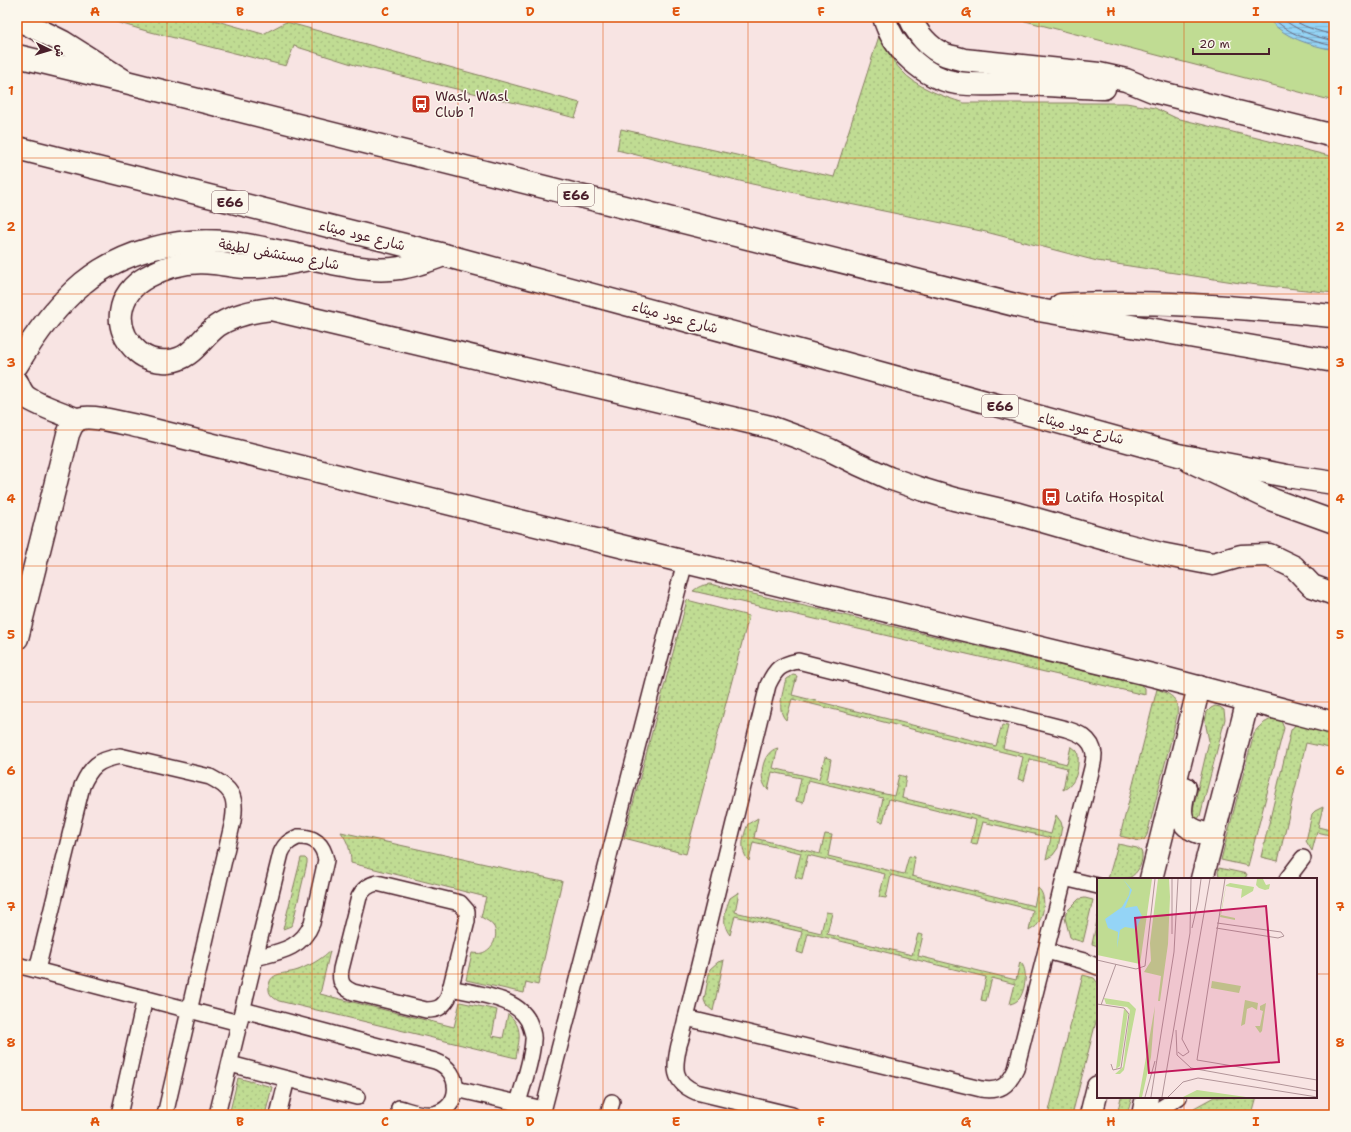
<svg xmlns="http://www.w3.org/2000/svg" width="1351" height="1132" font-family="'Shantell Sans','Playpen Sans Arabic',sans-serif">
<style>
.grass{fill:url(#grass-dots);stroke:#857e5f}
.garden{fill:#c0dc93;stroke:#857e5f}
.water{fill:url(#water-rules);stroke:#768ca5}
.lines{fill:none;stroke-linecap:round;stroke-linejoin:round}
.shore{stroke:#68677c;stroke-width:1}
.lane-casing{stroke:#4a1f2b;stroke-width:18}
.street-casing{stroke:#4a1f2b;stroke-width:25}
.secondary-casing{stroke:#4a1f2b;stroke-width:25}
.highway-casing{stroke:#4a1f2b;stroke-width:25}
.lane{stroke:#fbf7ec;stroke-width:15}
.street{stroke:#fbf7ec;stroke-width:22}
.secondary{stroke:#fbf7ec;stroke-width:22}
.highway{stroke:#fbf7ec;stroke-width:22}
.grid{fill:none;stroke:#e0560e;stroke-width:1;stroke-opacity:0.55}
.labels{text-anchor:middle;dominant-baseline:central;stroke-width:3;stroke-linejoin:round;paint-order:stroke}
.shield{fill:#fbf7ec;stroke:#7f6065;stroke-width:1}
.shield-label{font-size:13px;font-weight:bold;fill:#4a1f2b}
.poi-label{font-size:14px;fill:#4a1f2b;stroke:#fbf7ec;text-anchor:start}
.street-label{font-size:14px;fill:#4a1f2b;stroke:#fbf7ec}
.inset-road{fill:none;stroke:#b29599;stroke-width:1}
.view{fill:#c2185b;fill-opacity:0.15;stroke:#c2185b;stroke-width:2}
.inset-edge{fill:none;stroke:#4a1f2b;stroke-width:2}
.neatline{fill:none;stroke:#e0560e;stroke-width:1.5}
.grid-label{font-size:13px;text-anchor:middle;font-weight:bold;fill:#e0560e}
</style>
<defs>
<pattern id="grass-dots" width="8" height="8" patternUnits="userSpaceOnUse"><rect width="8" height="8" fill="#c0dc93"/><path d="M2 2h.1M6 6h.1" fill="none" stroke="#a6bc7f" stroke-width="1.8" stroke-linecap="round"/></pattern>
<pattern id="water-rules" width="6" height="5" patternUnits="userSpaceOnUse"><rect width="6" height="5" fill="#94d4f6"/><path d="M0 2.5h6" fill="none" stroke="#81b6d3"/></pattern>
</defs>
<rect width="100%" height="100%" fill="#f8e4e3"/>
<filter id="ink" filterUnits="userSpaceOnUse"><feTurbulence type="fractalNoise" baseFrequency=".025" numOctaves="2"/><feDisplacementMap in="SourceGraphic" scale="8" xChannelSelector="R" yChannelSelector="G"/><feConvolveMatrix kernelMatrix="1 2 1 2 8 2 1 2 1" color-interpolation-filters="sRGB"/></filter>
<g filter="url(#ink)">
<g class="grass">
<polygon points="99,17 203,17 263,34 286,22 580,103 575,118 541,109 355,65 294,46 286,66 143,30"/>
<path d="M879 36C886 47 892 61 901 70 917 88 942 96 964 103H1126L1155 108 1176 118 1334 157V293L1240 283 1097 261 986 232 752 184 617 150 621 129 834 177Z"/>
<path d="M710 584 1140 684 1145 688V695L693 591C698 587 702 585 710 584Z"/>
<polygon points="687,600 749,616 686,854 624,838"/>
<path d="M793 675 797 676 792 695 996 746 1002 725 1008 726 1003 748 1067 764 1071 746 1077 751 1078 755C1079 769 1076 785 1063 790L1067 768 1030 759 1024 781 1018 779 1023 757 792 699 786 720C776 710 783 694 785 682L787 679Z"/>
<path d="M1157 689C1172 695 1179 698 1177 716L1147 835 1144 840 1139 841 1120 836Z"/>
<polygon points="1215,706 1220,707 1224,710 1225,719 1200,816 1197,820 1195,819 1192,814 1209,741 1205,721 1207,712 1211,708"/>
<path d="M1272 719 1281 721 1284 728 1248 866 1221 860 1254 733C1259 726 1264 722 1272 719Z"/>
<polygon points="1299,724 1334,732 1334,749 1306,743 1278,861 1261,857 1291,730 1295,725"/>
<path d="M778 748 773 768 819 779 825 757 831 759 827 781 894 796 899 775 906 777 902 798 1051 834 1056 815 1061 822 1062 826 1058 848 1053 855 1046 859 1051 838 983 822 977 844 971 843 976 820 889 799 883 822 878 821 883 798 808 780 803 803 796 801 801 778 772 772 768 790C757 780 762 751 778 748Z"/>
<polygon points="1323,807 1318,827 1334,831 1334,836 1317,832 1312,851 1306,841 1312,814 1315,811"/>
<path d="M758 818 754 838 820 854 825 834 832 835 828 856 904 874 909 856 915 857 912 876 1034 906 1038 888C1047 895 1044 914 1039 922 1037 927 1033 928 1029 931L1033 910 891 875 886 898 879 897 885 874 808 855 802 879 795 877 801 853 753 842 749 861C739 850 743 836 748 824Z"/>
<path d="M341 832 562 881 538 985 526 982 524 993 466 980 472 953C475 953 479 954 482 953 492 950 499 937 494 927 491 922 486 920 481 917L486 897 351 863C351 851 348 842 341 832Z"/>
<path d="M1118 844 1137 848 1141 851 1142 854C1143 865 1136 877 1125 879 1120 880 1113 879 1108 879Z"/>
<polygon points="301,858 305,858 307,860 307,863 293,922 291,926 283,929"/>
<polygon points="1219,868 1247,874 1245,879 1220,879 1218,872"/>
<path d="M739 892 735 912 821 933 826 912 832 913 827 934 912 955 918 934 923 935 918 956 1016 980 1020 962C1029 969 1025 991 1019 999 1016 1002 1014 1003 1010 1004L1015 984 992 978 986 1001 981 1000 986 977 808 933 803 954 797 952 802 932 735 916 730 935C721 924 725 911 730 898Z"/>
<polygon points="1085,898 1093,900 1083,942 1073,939 1070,937 1065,918 1066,912 1079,899"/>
<polygon points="1098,916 1098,946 1092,944"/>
<path d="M330 951 320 994 454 1027 460 1002 497 1010 492 1036 503 1038 508 1014C524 1027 519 1040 516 1058L279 1001C273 998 268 994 269 987 269 972 285 974 295 971 299 970 303 968 307 966 315 963 323 957 330 951Z"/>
<polygon points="724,960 713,1011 706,1005 704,1000 710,969 718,962"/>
<polygon points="1083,975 1094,978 1098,983 1098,1014 1072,1115 1048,1115"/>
<polygon points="238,1078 272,1087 265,1115 229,1115"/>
<polygon points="1121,1097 1132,1097 1127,1115 1117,1115"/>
<polygon points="1214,1097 1257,1097 1252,1115 1192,1115 1194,1108"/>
</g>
<polygon class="garden" points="1010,17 1334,17 1334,101"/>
<path class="water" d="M1267 17H1334V50C1310 45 1283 38 1267 17Z"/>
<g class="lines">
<g class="shore">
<path d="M1272 17C1289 35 1311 41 1334 46"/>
<path d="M1280 17C1298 31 1312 36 1334 41"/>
<path d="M1289 17C1302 27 1318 31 1334 35"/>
</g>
<g class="lane-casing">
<g id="lane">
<path d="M798 661 1066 729C1079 733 1092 738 1094 754 1094 758 1093 764 1092 768L1016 1069C1008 1086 1000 1092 981 1089L686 1018 768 685C776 668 780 665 798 661Z"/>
<path d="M298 837C314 836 323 844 326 860L312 923C302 949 278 952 255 958L281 853C285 844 289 841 298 837Z"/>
<polyline points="1064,878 1098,886"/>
<polyline points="1287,879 1303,858"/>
<path d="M377 883 460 903 467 911V921L448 998C442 1008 437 1010 426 1010L353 992C342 987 339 982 341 969L359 897C363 889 368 885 377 883Z"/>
<polyline points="1046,951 1084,961 1098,967"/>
<polyline points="17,965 239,1023"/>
<path d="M37 970 82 786C91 766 98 760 120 756L210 777C232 788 237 797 233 821L165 1115"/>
<path d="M450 988C476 994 524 997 531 1028 532 1032 534 1036 533 1040 532 1061 523 1084 518 1103"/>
<path d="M243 1010 435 1061C463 1071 462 1109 433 1114 422 1116 410 1111 399 1108"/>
<path d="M686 1018C684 1027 682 1036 679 1045 674 1067 672 1082 696 1092L792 1115"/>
<polyline points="230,1064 357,1097"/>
<polyline points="456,1089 543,1109"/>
<polyline points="119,1115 145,998"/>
<polyline points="217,1115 255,958"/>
<polyline points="278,1115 287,1079"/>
<polyline points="542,1115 685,562"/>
<polyline points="608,1115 612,1102"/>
<polyline points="1150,1115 1179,1097"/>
</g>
</g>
<g class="street-casing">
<g id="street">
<path d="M884 17C893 49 924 78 957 83 979 86 1002 83 1024 84 1051 85 1077 87 1104 88"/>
<path d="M910 17C916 32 929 49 946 55 952 57 958 58 964 60L1099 74 1126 80 1153 91 1334 136"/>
<path d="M313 258C292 263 273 267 250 267 238 268 226 264 214 263 190 260 168 265 147 277 117 293 111 329 138 352 146 359 158 362 169 361 192 359 200 339 217 326 233 315 252 311 271 309L770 427 800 438 830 450 858 464 889 478 921 489 954 499 1018 514 1126 545 1161 554 1213 564 1241 556 1269 555 1294 567 1312 586 1334 594"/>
<path d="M17 382C19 387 21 392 25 396 34 404 65 414 78 420"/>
<polyline points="1190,461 1273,500 1334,522"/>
<path d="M17 638 68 434C71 428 72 422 79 419 90 414 127 424 141 427L685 562 1156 676 1334 723"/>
<path d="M1185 788C1176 820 1181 829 1213 836"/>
<polyline points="1151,879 1199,687"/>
<polyline points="1202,879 1248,700"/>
<polyline points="1091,1115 1098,1087"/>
<polyline points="1143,1115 1147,1097"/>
</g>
</g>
<g class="secondary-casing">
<g id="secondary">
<polyline points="17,19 63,42 123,80"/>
<path d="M17 365C34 336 57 305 83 283 122 251 176 238 225 242 246 244 267 249 287 253 324 260 363 274 400 268 415 266 430 260 444 255"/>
</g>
</g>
<g class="highway-casing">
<g id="highway">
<polyline points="17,56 126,82 1027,308 1334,361"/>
<polyline points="17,148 444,255 822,357 1178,455 1287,476 1334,483"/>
<path d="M1061 305C1152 299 1243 308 1334 316"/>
</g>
</g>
<use href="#lane" class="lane"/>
<use href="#street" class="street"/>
<use href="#secondary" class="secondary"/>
<use href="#highway" class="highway"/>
</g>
</g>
<path class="grid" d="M167 17V1115M312 17V1115M458 17V1115M603 17V1115M748 17V1115M893 17V1115M1039 17V1115M1184 17V879M17 158H1334M17 294H1334M17 430H1334M17 566H1334M17 702H1334M17 838H1334M17 974H1098M1316 974H1334M1184 1097V1115"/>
<defs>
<g id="bus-square" transform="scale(1)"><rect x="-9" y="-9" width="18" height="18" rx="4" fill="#c8321e" stroke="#fbf7ec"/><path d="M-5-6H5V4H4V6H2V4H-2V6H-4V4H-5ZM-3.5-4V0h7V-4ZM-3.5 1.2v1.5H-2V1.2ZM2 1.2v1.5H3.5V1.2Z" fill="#fff"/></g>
</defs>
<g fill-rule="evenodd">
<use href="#bus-square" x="421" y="104"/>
<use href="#bus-square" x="1051" y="497"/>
</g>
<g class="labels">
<g class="shield">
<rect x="558" y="184" width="36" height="22" rx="3"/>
<rect x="212" y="191" width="36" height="22" rx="3"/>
<rect x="982" y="395" width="36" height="22" rx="3"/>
</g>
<g class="shield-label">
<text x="576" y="195">E66</text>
<text x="230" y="202">E66</text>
<text x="1000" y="406">E66</text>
</g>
<g class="poi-label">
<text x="435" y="96">Wasl, Wasl<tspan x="435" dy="16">Club 1</tspan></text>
<text x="1065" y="497">Latifa Hospital</text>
</g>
<g class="street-label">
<text transform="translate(362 235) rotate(14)">شارع عود ميثاء</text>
<text transform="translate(279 254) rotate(10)">شارع مستشفى لطيفة</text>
<text transform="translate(675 317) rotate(15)">شارع عود ميثاء</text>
<text transform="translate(1081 428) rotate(15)">شارع عود ميثاء</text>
</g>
</g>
<g transform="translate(1097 878)">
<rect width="220" height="220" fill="#f8e4e3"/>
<path d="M61 1H72L73 19 71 66 63 123H61L64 98 47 94 54 83 53 65ZM160 1H166L169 7 173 6 172 11 168 12 162 10 159 7ZM133 5 157 9 156 13 144 20 145 11 129 8 124 37 138 40V42L123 39 129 7ZM115 103 144 108 142 115 114 110ZM148 122 161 125 160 132 155 129 150 131 148 146 144 148ZM169 125 165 153 163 155 158 148H163L166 133 163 132V128ZM58 128 54 179 45 219H42Z" fill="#c0dc93"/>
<path d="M0 1H55L43 86 0 77ZM7 120 32 124 39 131 27 192 23 196H18L26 189 33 132 30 129 9 126ZM27 131 31 134 23 188 19 191ZM100 212 149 219H86Z" fill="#c0dc93"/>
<path d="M26 1 35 12 28 30 40 28 45 38 39 51 28 49 23 52 20 70 21 54 11 50 8 41 25 29 32 17 33 11Z" fill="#94d4f6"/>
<path class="inset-road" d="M75 1V56M128 1 100 182 220 202M95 50 101 24 104 1M119 50 181 60 187 58 184 54 120 45M0 82 39 91 48 88 58 1M0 126 27 130 32 136 24 190 16 192 14 186M4 127 19 86M79 152 80 177 94 190 220 213M81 174 86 178 92 174 85 161 113 1M48 219 58 183M54 219 77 74 81 1M65 219 93 55 94 1M71 219 86 204 101 200 220 219"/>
<path class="view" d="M169 28 182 184 52 195 38 40Z"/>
<rect width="220" height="220" class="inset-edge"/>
</g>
<rect width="1351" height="1132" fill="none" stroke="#fbf7ec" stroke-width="44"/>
<g transform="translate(50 50) rotate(95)" stroke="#fbf7ec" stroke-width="3" paint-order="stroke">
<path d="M0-3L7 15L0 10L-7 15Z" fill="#4a1f2b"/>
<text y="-6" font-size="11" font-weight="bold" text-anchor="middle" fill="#4a1f2b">ش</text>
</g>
<path d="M1193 48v6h76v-6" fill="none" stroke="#4a1f2b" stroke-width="2"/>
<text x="1199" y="48" font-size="12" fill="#4a1f2b" stroke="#fbf7ec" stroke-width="3" paint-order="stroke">20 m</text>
<rect x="22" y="22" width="1307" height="1088" class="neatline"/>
<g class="grid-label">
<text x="95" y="16">A</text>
<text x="240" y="16">B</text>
<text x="385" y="16">C</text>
<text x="530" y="16">D</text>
<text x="676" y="16">E</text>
<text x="821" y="16">F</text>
<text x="966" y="16">G</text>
<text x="1111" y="16">H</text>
<text x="1256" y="16">I</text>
<text x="11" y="95">1</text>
<text x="1340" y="95">1</text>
<text x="11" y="231">2</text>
<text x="1340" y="231">2</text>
<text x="11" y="367">3</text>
<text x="1340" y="367">3</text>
<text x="11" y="503">4</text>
<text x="1340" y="503">4</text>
<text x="11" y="639">5</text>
<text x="1340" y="639">5</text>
<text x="11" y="775">6</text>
<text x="1340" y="775">6</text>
<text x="11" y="911">7</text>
<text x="1340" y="911">7</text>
<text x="11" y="1047">8</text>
<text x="1340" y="1047">8</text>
<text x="95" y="1126">A</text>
<text x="240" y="1126">B</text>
<text x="385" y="1126">C</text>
<text x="530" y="1126">D</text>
<text x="676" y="1126">E</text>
<text x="821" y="1126">F</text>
<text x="966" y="1126">G</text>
<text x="1111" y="1126">H</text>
<text x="1256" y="1126">I</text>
</g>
</svg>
